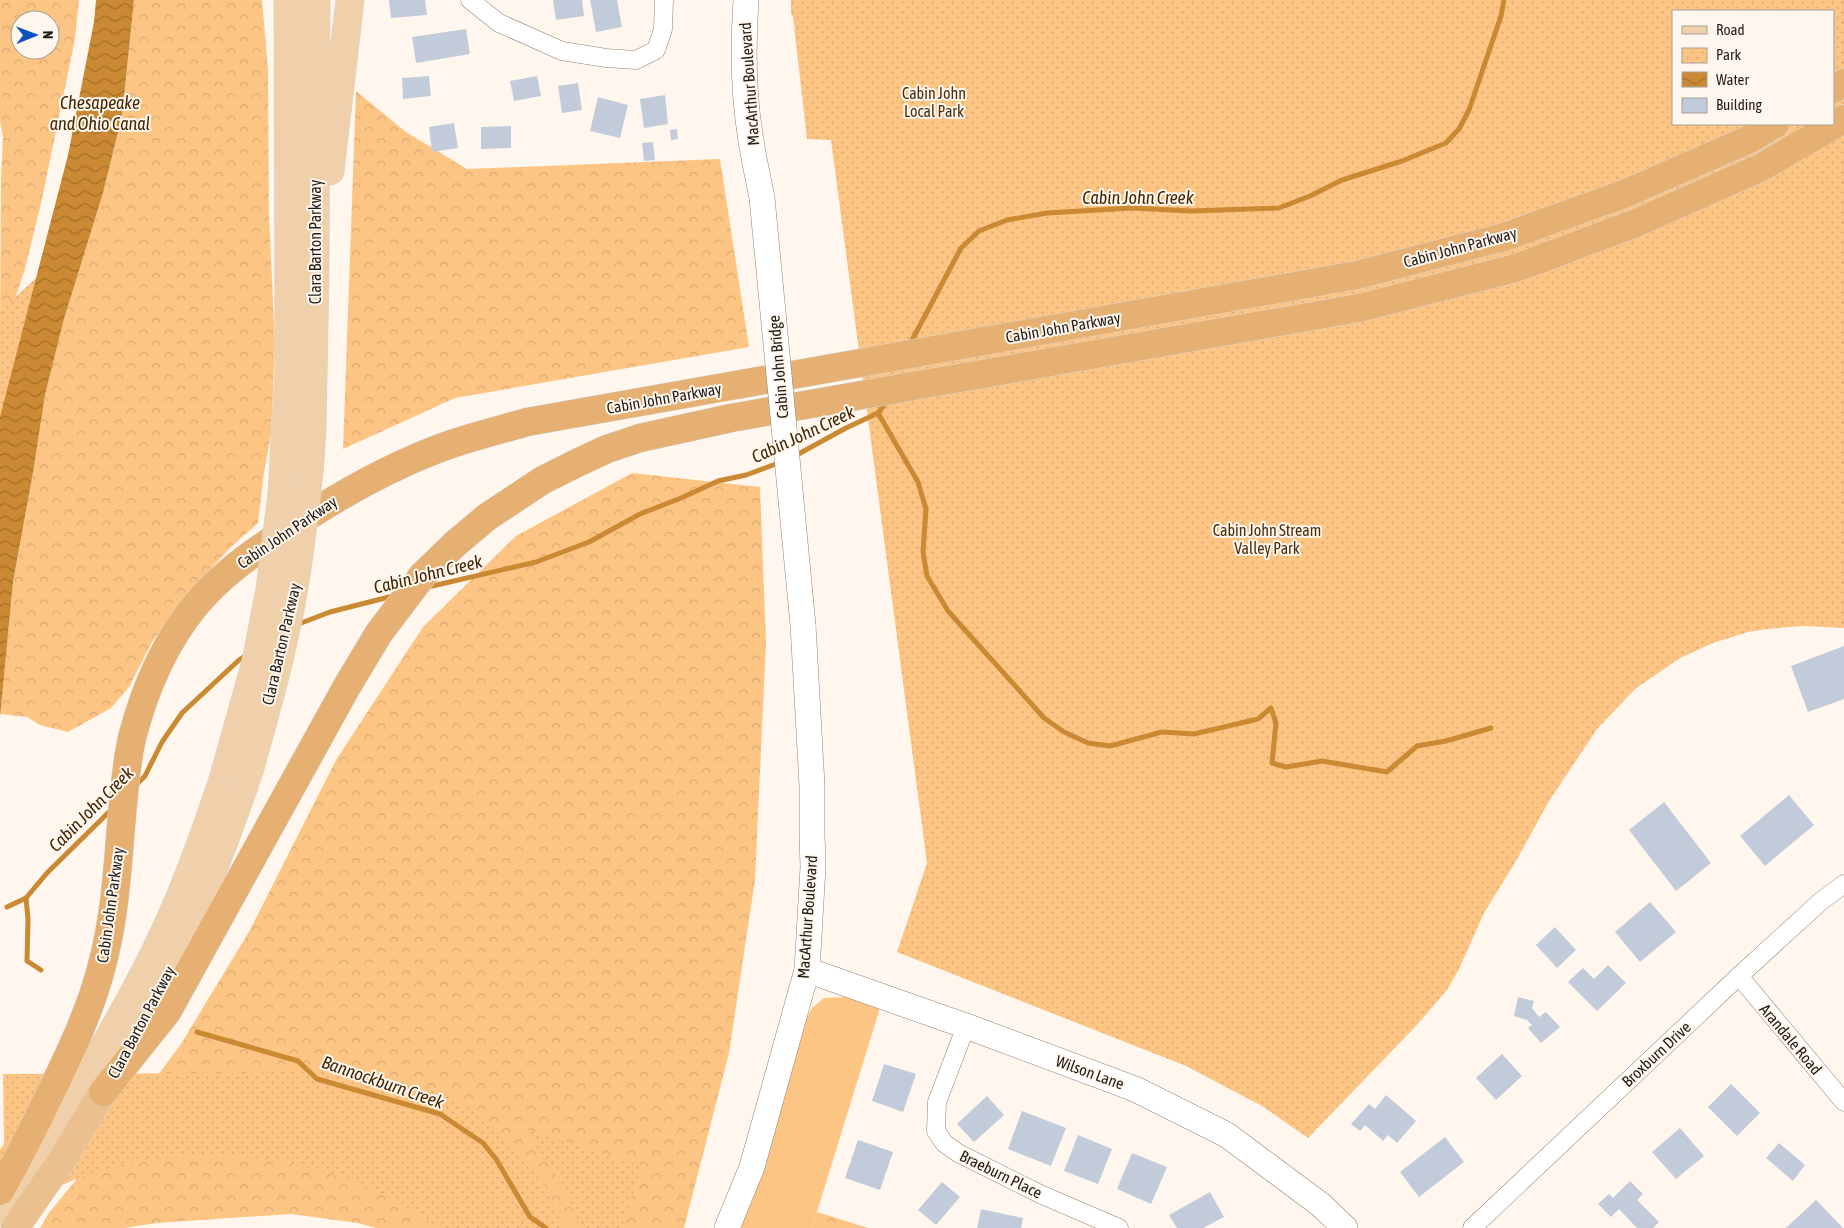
<svg xmlns="http://www.w3.org/2000/svg" width="1844" height="1228" font-family="'Asap Condensed',sans-serif">
<style>
.green{fill:#fdc584}
.forest{fill:url(#forest-crowns);fill-rule:evenodd}
.park{fill:url(#park-dots);fill-rule:evenodd}
.water{fill:url(#water-waves)}
.lines{fill:none;stroke-linecap:round;stroke-linejoin:round}
.stream{stroke:#ca8932;stroke-width:5}
.building{fill:#c2cbda}
.minor-casing{stroke:#8f8376;stroke-width:19}
.secondary-casing{stroke:#8f8376;stroke-width:26}
.primary-casing{stroke:#d7d6d5;stroke-width:29}
.trunk-casing{stroke:#d7d6d5;stroke-width:29}
.motorway-casing{stroke:#d7d6d5;stroke-width:29}
.minor{stroke:#fff;stroke-width:18}
.secondary{stroke:#fff;stroke-width:25}
.primary{stroke:#f0d0ab;stroke-width:28}
.trunk{stroke:#ebc08f;stroke-width:28}
.motorway{stroke:#e6b073;stroke-width:28}
.secondary-bridge-casing{stroke:#8f8376;stroke-width:26;stroke-linecap:butt}
.primary-bridge-casing{stroke:#d7d6d5;stroke-width:29;stroke-linecap:butt}
.secondary-bridge{stroke:#fff;stroke-width:25}
.primary-bridge{stroke:#f0d0ab;stroke-width:28}
.labels{text-anchor:middle;dominant-baseline:central;stroke-width:4;stroke-linejoin:round;paint-order:stroke}
.street-label{font-size:16px;fill:#211d18;stroke:#fff7ee}
.park-label{font-size:16px;fill:#492e0a;stroke:#fff7ee}
.water-label{font-size:18px;font-style:italic;fill:#412702;stroke:#fff7ee}
</style>
<defs>
<pattern id="forest-crowns" width="20" height="18" patternUnits="userSpaceOnUse" patternTransform="scale(1.25)"><rect width="20" height="18" fill="#fdc584"/><path d="M2 6a3 3 0 1 1 6 0M12 15a3 3 0 1 1 6 0" fill="none" stroke="#d9a971"/></pattern>
<pattern id="park-dots" width="8" height="8" patternUnits="userSpaceOnUse" patternTransform="scale(1.25)"><rect width="8" height="8" fill="#fdc584"/><path d="M2 2h.1M6 6h.1" fill="none" stroke="#d9a971" stroke-width="1.8" stroke-linecap="round"/></pattern>
<pattern id="water-waves" width="16" height="10" patternUnits="userSpaceOnUse" patternTransform="scale(1.25)"><rect width="16" height="10" fill="#ca8932"/><path d="M0 5q4-4 8 0t8 0" fill="none" stroke="#a46f29"/></pattern>
</defs>
<rect width="100%" height="100%" fill="#fff7ee"/>
<polygon class="green" points="846,997 880,1008 812,1228 738,1228 802,1027 812,1008 824,998"/>
<g class="forest">
<path d="M0 0H79L75 39 42 199 25 269 0 344 1 179 3 137 0 121ZM20 20H50V50H20Z"/>
<polygon points="134,0 262,0 268,70 269,214 275,345 271,435 264,472 258,523 231,547 196,584 152,642 129,687 111,708 68,732 40,725 27,717 0,714 13,582 34,467 45,395 64,319 103,193 122,116"/>
<polygon points="356,91 406,132 467,169 720,159 749,347 455,398 343,449"/>
<polygon points="632,473 760,487 766,642 755,880 729,1053 684,1228 376,1228 358,1223 291,1214 157,1223 125,1228 40,1228 48,1214 117,1130 181,1044 250,930 336,760 423,627 516,536"/>
<polygon points="817,1212 868,1228 812,1228"/>
</g>
<g class="park">
<path d="M791 0H1844V628L1803 626 1767 629 1748 632 1713 643 1680 658 1635 689 1597 729 1549 801 1516 861 1484 913 1459 969 1447 990 1416 1026 1308 1138 1262 1106 1186 1066 897 952 927 863 831 140 807 139 793 17 791 13ZM1673 11H1833V124H1673Z"/>
<polygon points="46,269 0,463 0,311"/>
<path d="M305 1070C341 1073 380 1073 415 1084 484 1103 540 1161 563 1228 535 1228 507 1228 480 1228 468 1228 454 1228 442 1228 434 1227 426 1218 420 1214 398 1202 374 1190 351 1181 258 1147 152 1144 60 1186 39 1195 20 1208 0 1219V1150L4 1143 3 1074 256 1073Z"/>
<polygon points="523,1128 642,1166 621,1228 581,1228 563,1184"/>
</g>
<polygon class="water" points="96,0 134,0 122,116 103,193 64,319 45,395 34,467 13,582 0,717 0,417 68,155 94,22"/>
<g class="lines">
<g class="stream">
<polyline points="910,344 961,248 979,231 1007,220 1047,213 1132,208 1191,211 1279,208 1310,196 1342,180 1402,161 1446,143 1459,129 1469,110 1501,16 1504,0"/>
<polyline points="878,413 918,482 926,509 923,552 927,576 948,611 1044,718 1064,732 1088,743 1110,746 1162,732 1194,734 1258,719 1271,708 1276,723 1272,763 1286,767 1322,761 1387,772 1417,746 1446,741 1491,728"/>
<polyline points="793,457 846,428 878,413 888,400"/>
<polyline points="428,587 536,562 589,542 640,514 681,498 718,481 746,475 781,462"/>
<polyline points="296,625 330,612 393,596"/>
<polyline points="135,786 145,776 162,742 182,713 239,660 248,654"/>
<polyline points="26,898 28,919 27,961 41,970"/>
<polyline points="7,907 26,898 47,873 113,808"/>
<polyline points="197,1032 298,1061 317,1079 440,1114 483,1143 496,1159 530,1217 546,1228"/>
</g>
</g>
<g class="building">
<polygon points="389,0 425,0 427,15 391,18"/>
<polygon points="553,0 582,0 584,16 556,20"/>
<polygon points="590,0 617,0 622,27 596,32"/>
<polygon points="466,29 470,54 416,63 412,37"/>
<polygon points="429,76 431,96 403,99 402,78"/>
<polygon points="537,76 541,96 514,101 510,81"/>
<polygon points="578,83 582,110 562,113 558,86"/>
<polygon points="665,95 668,124 644,128 640,99"/>
<polygon points="598,97 628,105 620,138 590,131"/>
<polygon points="454,123 458,148 432,152 429,127"/>
<polygon points="511,126 511,148 481,149 481,127"/>
<polygon points="677,129 678,139 671,140 670,130"/>
<polygon points="653,142 655,160 644,161 642,143"/>
<polygon points="1844,646 1844,699 1808,712 1791,666"/>
<polygon points="1789,795 1814,825 1765,866 1740,836"/>
<polygon points="1664,802 1711,863 1676,891 1629,830"/>
<polygon points="1650,902 1676,932 1640,962 1615,932"/>
<polygon points="1555,927 1576,950 1557,968 1536,945"/>
<polygon points="1608,965 1626,983 1597,1011 1568,982 1583,968 1594,979"/>
<polygon points="1518,997 1534,1001 1532,1008 1539,1017 1546,1012 1560,1027 1541,1043 1528,1028 1532,1025 1527,1020 1514,1016"/>
<polygon points="1502,1054 1522,1076 1496,1100 1476,1078"/>
<polygon points="884,1064 916,1074 903,1112 872,1101"/>
<polygon points="1731,1084 1760,1113 1737,1136 1708,1107"/>
<polygon points="1386,1095 1416,1121 1397,1143 1388,1135 1383,1141 1365,1125 1360,1131 1351,1124 1369,1104 1375,1109"/>
<polygon points="987,1096 1004,1115 974,1142 957,1124"/>
<polygon points="1022,1111 1066,1128 1051,1166 1008,1149"/>
<polygon points="1680,1128 1704,1156 1676,1179 1652,1152"/>
<polygon points="1078,1135 1112,1149 1098,1184 1064,1171"/>
<polygon points="1445,1137 1464,1162 1419,1197 1400,1172"/>
<polygon points="858,1140 893,1152 880,1190 845,1178"/>
<polygon points="1779,1143 1805,1165 1793,1181 1766,1158"/>
<polygon points="1132,1153 1167,1167 1151,1204 1117,1189"/>
<polygon points="1630,1181 1643,1194 1637,1200 1659,1222 1653,1228 1637,1228 1619,1209 1611,1217 1598,1204 1609,1194 1613,1198"/>
<polygon points="942,1182 960,1197 936,1225 918,1210"/>
<polygon points="1210,1192 1224,1217 1203,1228 1177,1228 1169,1215"/>
<polygon points="1816,1200 1843,1228 1786,1228"/>
<polygon points="981,1209 1023,1218 1021,1228 977,1228"/>
</g>
<g class="lines">
<g class="minor-casing">
<g id="minor">
<polyline points="470,0 499,23 562,51 606,58 636,60 656,50 663,29 664,0"/>
<polyline points="1739,976 1844,1102"/>
<polyline points="966,1026 937,1102 936,1131 944,1143 958,1153 1040,1194 1119,1228"/>
<polyline points="1472,1228 1739,976 1820,902 1844,884"/>
</g>
</g>
<g class="secondary-casing">
<g id="secondary">
<path d="M746 0C743 44 743 90 750 134 753 156 758 177 762 198"/>
<polyline points="807,970 966,1026 1135,1089 1227,1135 1321,1205 1345,1228"/>
<polyline points="727,1228 752,1167 807,970 813,867 812,834 812,785 803,625"/>
</g>
</g>
<g class="primary-casing">
<g id="primary">
<polyline points="330,171 350,0"/>
<polyline points="309,473 312,429 315,272 316,0"/>
<polyline points="282,494 289,367 288,0"/>
<path d="M129 1048C178 959 217 867 249 771"/>
<path d="M0 1212C32 1170 60 1124 86 1078 120 1019 154 960 180 897 196 859 209 821 222 783"/>
</g>
</g>
<g class="trunk-casing">
<polyline id="trunk" points="15,1228 60,1163 103,1092"/>
</g>
<g class="motorway-casing">
<g id="motorway">
<polyline points="1833,89 1844,83"/>
<polyline points="103,1092 167,1012 346,688 379,633 423,575 455,544 487,517 543,480 579,462 607,449 640,438 731,418 1359,308 1516,268 1636,223 1760,168 1844,119"/>
<path d="M0 1191C18 1159 35 1126 51 1092 71 1051 91 1009 102 965 117 910 118 851 124 794 126 774 128 753 133 734 145 689 165 643 194 607 219 576 251 554 284 532 331 500 381 471 435 450 464 438 497 431 527 422L1357 275 1504 237 1624 194 1750 139 1775 124"/>
</g>
</g>
<use href="#minor" class="minor"/>
<use href="#secondary" class="secondary"/>
<use href="#primary" class="primary"/>
<use href="#trunk" class="trunk"/>
<use href="#motorway" class="motorway"/>
<g class="secondary-bridge-casing">
<polyline id="secondary-bridge" points="762,198 803,625"/>
</g>
<g class="primary-bridge-casing">
<g id="primary-bridge">
<path d="M249 771C263 722 277 673 287 624 298 574 303 523 309 473"/>
<polyline points="222,783 256,662 270,589 282,494"/>
</g>
</g>
<use href="#secondary-bridge" class="secondary-bridge"/>
<use href="#primary-bridge" class="primary-bridge"/>
</g>
<g class="labels">
<g class="street-label">
<text transform="translate(749 84) rotate(-94)">MacArthur Boulevard</text>
<text transform="translate(315 242) rotate(-90)">Clara Barton Parkway</text>
<text transform="translate(1460 247) rotate(-15)">Cabin John Parkway</text>
<text transform="translate(1063 327) rotate(-10)">Cabin John Parkway</text>
<text transform="translate(778 367) rotate(-95)">Cabin John Bridge</text>
<text transform="translate(664 398) rotate(-10)">Cabin John Parkway</text>
<text transform="translate(287 532) rotate(-34)">Cabin John Parkway</text>
<text transform="translate(281 644) rotate(-77)">Clara Barton Parkway</text>
<text transform="translate(110 905) rotate(-82)">Cabin John Parkway</text>
<text transform="translate(807 917) rotate(-86)">MacArthur Boulevard</text>
<text transform="translate(141 1022) rotate(-62)">Clara Barton Parkway</text>
<text transform="translate(1791 1039) rotate(50)">Arandale Road</text>
<text transform="translate(1656 1054) rotate(-43)">Broxburn Drive</text>
<text transform="translate(1090 1072) rotate(20)">Wilson Lane</text>
<text transform="translate(1001 1174) rotate(26)">Braeburn Place</text>
</g>
<g class="park-label">
<text x="934" y="93">Cabin John<tspan x="934" dy="18">Local Park</tspan></text>
<text x="1267" y="530">Cabin John Stream<tspan x="1267" dy="18">Valley Park</tspan></text>
</g>
<g class="water-label">
<text x="100" y="102">Chesapeake<tspan x="100" dy="21">and Ohio Canal</tspan></text>
<text x="1138" y="197">Cabin John Creek</text>
<text transform="translate(803 434) rotate(-25)">Cabin John Creek</text>
<text transform="translate(428 574) rotate(-14)">Cabin John Creek</text>
<text transform="translate(91 809) rotate(-45)">Cabin John Creek</text>
<text transform="translate(383 1082) rotate(19)">Bannockburn Creek</text>
</g>
</g>
<rect x="1672" y="10" width="162" height="115" fill="#fff7ee" stroke="#a6a098"/>
<rect x="1682" y="26" width="25" height="8" fill="#f0d0ab" stroke="#a6a098"/>
<text x="1716" y="35" font-size="15" fill="#211d18">Road</text>
<rect x="1682" y="48" width="25" height="15" fill="url(#park-dots)" stroke="#a6a098"/>
<text x="1716" y="60" font-size="15" fill="#211d18">Park</text>
<rect x="1682" y="72" width="25" height="15" fill="url(#water-waves)" stroke="#a6a098"/>
<text x="1716" y="85" font-size="15" fill="#211d18">Water</text>
<rect x="1682" y="98" width="25" height="15" fill="#c2cbda" stroke="#a6a098"/>
<text x="1716" y="110" font-size="15" fill="#211d18">Building</text>
<g transform="translate(35 35) rotate(89)"><circle r="24" fill="#fff7ee" stroke="#a6a098"/>
<path d="M0-4L9 19L0 12L-9 19Z" fill="#0c52bd"/>
<text y="-8" font-size="14" font-weight="bold" text-anchor="middle" fill="#211d18">N</text>
</g>
</svg>
